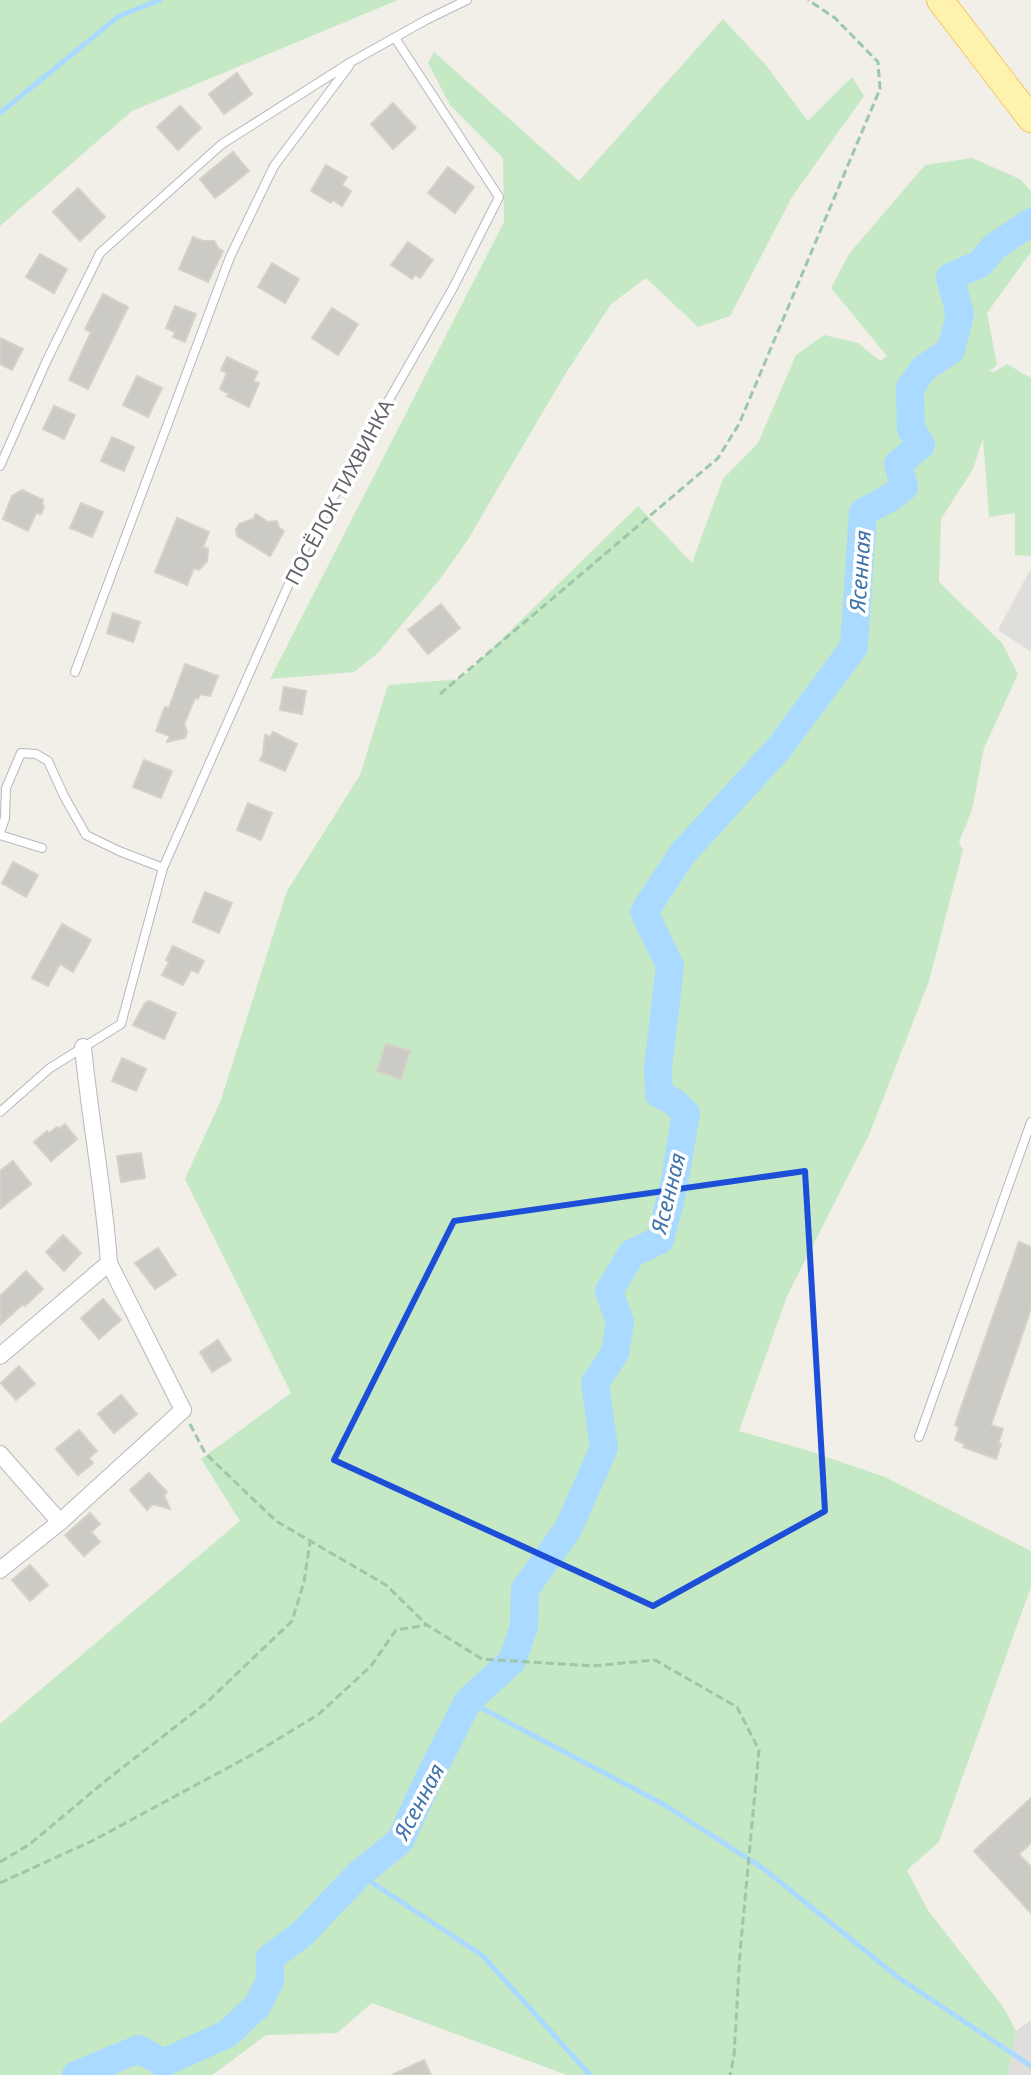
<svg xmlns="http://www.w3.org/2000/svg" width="1031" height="2075" font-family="'Noto Sans',sans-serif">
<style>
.industrial{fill:#e0deda}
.green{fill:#c5e8c5}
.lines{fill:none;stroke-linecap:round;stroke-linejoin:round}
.stream{stroke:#aadaff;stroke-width:5}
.river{stroke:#aadaff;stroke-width:28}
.building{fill:#cccac5;stroke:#d6d1c6;stroke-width:2}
.lane-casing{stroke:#b5b8bc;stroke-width:10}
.street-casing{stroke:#b5b8bc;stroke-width:18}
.primary-casing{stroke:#f2c960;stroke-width:28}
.path{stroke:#9cc7a9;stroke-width:3;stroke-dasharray:8 4;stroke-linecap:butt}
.lane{stroke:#fff;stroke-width:8}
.street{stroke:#fff;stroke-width:16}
.primary{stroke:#fff2af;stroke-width:26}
.marked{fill:none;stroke:#1d4ed8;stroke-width:6;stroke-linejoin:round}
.labels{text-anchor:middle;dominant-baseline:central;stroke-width:7;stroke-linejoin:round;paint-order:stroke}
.street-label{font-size:20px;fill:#5f6368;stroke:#fff}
.water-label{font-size:22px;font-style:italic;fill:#4174aa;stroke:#fff}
</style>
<rect width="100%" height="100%" fill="#f1efe8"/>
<g class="industrial">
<polygon points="1031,568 1031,652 998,630"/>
<polygon points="1031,2020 1031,2075 1008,2075 1016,2031"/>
</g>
<g class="green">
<polygon points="0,0 398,0 132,111 0,226"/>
<polygon points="723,19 765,64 808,121 852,77 864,96 792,197 730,316 698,327 646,278 611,304 564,376 467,541 440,579 378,653 354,672 270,679 504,222 503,158 450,105 428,63 434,52 579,181"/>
<polygon points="972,158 1020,179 1031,191 1031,252 987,313 997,365 989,371 994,372 1007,364 1031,378 1031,556 1015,555 1015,513 989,517 983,438 973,469 941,519 939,582 1002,643 1018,674 984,748 972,810 959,842 963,850 929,981 869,1135 787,1296 739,1431 806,1450 885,1477 1031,1551 1031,1587 939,1842 907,1870 927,1909 1004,2008 1016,2031 1008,2075 567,2075 372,2003 337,2033 266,2035 212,2075 0,2075 0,1724 240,1521 201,1459 291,1393 185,1179 221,1100 287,891 360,775 388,685 461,679 638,506 692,563 723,479 758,443 796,355 824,335 858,343 880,361 887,356 831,288 849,254 925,165"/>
</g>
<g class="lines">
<g class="stream">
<polyline points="0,113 119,16 160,0"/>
<polyline points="468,1701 663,1804 764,1869 899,1978 1031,2066"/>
<polyline points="359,1874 483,1956 590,2075"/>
</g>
<polyline class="river" points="76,2075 139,2049 163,2063 227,2034 257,2006 270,1981 270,1958 302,1934 359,1874 400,1841 430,1776 468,1701 512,1661 524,1626 525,1589 568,1529 604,1448 595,1383 615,1353 620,1322 609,1291 632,1253 660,1240 674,1185 686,1113 674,1102 659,1094 658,1068 670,966 644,912 683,853 779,748 854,647 863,512 890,498 904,487 898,464 921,445 911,429 910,388 923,369 951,350 960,314 950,277 980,264 994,247 1031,222"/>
</g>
<g class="building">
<polygon points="237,73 252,94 224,114 209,94"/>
<polygon points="393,103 416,128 393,149 371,124"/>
<polygon points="180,106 201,128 178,150 157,127"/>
<polygon points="233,152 249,171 215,198 200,179"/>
<polygon points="326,165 347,177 342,185 351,191 342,206 333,200 331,203 311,191"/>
<polygon points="448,167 474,187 455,213 428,193"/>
<polygon points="78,188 105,217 80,241 53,212"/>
<polygon points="193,237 203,241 214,241 219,249 223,251 208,282 179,269"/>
<polygon points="408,242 433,260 420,278 415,275 412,279 391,265"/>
<polygon points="40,254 67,269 54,293 26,277"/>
<polygon points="272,263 299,279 285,303 258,287"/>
<polygon points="103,294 128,307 88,389 69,380 91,332 85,329"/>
<polygon points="175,306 196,314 185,342 173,337 175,332 166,328"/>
<polygon points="332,308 358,324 338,355 312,338"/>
<polygon points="0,338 23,349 12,370 0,364"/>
<polygon points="227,357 258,372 253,381 259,383 249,407 227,396 229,394 220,389 227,373 221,370"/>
<polygon points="137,376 162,388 148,417 123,405"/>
<polygon points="54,406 75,415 64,439 43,429"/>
<polygon points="112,437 134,447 124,471 101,461"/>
<polygon points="22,490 43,500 42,504 44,507 41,514 36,513 28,531 3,519 12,496"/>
<polygon points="81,503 103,512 92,537 70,528"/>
<polygon points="256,514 268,522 277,521 279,528 284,531 270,556 237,536 236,530 239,524 253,519"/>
<polygon points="177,518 209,532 203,547 208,549 207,561 199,570 194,568 187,585 155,572"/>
<polygon points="441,604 460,628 428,654 408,630"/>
<polygon points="113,613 140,622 133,642 107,633"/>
<polygon points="185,664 218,676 210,696 200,694 198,699 195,698 184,724 187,731 185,738 167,742 170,736 156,731 165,707 169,708"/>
<polygon points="284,687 306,691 302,714 280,710"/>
<polygon points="273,732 297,744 285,771 260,760 263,754 265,735 270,737"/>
<polygon points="144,760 172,771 161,798 133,787"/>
<polygon points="248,803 272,813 261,840 237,830"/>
<polygon points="13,862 38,875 26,897 2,883"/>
<polygon points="205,892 232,903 219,933 193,922"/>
<polygon points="62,924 91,940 73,972 60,964 48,986 32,978"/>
<polygon points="173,946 204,961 198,973 191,970 183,985 162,975 169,962 166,960"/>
<polygon points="149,1001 176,1013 164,1039 133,1025 145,1003"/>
<polygon points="386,1044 410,1051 401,1079 377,1071"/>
<polygon points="122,1058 146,1069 136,1091 112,1081"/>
<polygon points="65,1124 77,1139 51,1161 34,1142 47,1131 49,1133 57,1127 59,1129"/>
<polygon points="141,1153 145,1178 121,1182 117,1156"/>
<polygon points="13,1161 31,1184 0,1209 0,1171"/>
<polygon points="63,1235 81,1253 64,1271 46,1252"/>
<polygon points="1019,1242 1031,1247 1031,1309 991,1425 1003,1429 998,1444 1001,1444 996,1459 963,1447 965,1444 955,1440 959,1427 955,1425"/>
<polygon points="158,1248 176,1275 155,1289 135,1263"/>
<polygon points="26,1271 43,1289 25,1306 23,1304 0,1325 0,1296"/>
<polygon points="103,1299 121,1320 99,1339 81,1318"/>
<polygon points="218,1340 231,1360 212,1372 200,1352"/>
<polygon points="19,1366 35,1384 16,1400 1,1383"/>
<polygon points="121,1395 137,1414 114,1433 98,1414"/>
<polygon points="79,1430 97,1451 89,1458 93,1463 78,1475 56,1449"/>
<polygon points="149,1473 167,1492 164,1495 170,1509 153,1504 147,1510 130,1490"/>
<polygon points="90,1513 100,1524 91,1532 100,1542 84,1556 65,1535"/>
<polygon points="30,1565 48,1585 30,1601 12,1580"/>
<polygon points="1031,1798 1031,1843 1019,1854 1031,1867 1031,1913 974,1851"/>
<polygon points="424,2060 431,2075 392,2075"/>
</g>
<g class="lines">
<g class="lane-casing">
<g id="lane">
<polyline points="0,466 47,360 100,253 222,144 351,62 426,20 467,0"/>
<polyline points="75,672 230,257 274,166 349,66"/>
<polyline points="0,833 5,818 6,788 21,753 36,754 48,761 64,796 86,835 119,851 163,868"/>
<polyline points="0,835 42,848"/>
<polyline points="0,1112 50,1068 121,1024 163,868 307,543 453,288 499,197 395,38"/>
<polyline points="919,1437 1031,1122"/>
</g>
</g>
<g class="street-casing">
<g id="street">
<path d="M0 1356 109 1263C104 1191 90 1120 83 1047"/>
<polyline points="0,1454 60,1522"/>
<polyline points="0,1570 60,1522 183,1410 109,1263"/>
</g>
</g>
<g class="primary-casing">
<polyline id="primary" points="940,0 1031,119"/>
</g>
<g class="path">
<polyline points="440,694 718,458 739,424 880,89 878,62 835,18 808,0"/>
<polyline points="190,1424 205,1453 276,1521 386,1585 427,1625 482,1659 592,1666 655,1660 737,1707 759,1750 740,1952 734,2056 730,2075"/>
<polyline points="0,1862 30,1844 104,1782 206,1703 292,1621 304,1582 310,1542"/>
<polyline points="0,1883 94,1840 257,1752 319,1714 371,1666 396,1630 427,1625"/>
</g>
<use href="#lane" class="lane"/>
<use href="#street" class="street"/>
<use href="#primary" class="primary"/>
</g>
<path class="marked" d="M805 1171 825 1511 653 1606 334 1460 454 1221Z"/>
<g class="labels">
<g class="street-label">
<text transform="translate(339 492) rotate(-62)">ПОСЁЛОК ТИХВИНКА</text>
</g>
<g class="water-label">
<text transform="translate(859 571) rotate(-86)">Ясенная</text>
<text transform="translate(667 1193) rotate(-76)">Ясенная</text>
<text transform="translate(418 1801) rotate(-62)">Ясенная</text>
</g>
</g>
</svg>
